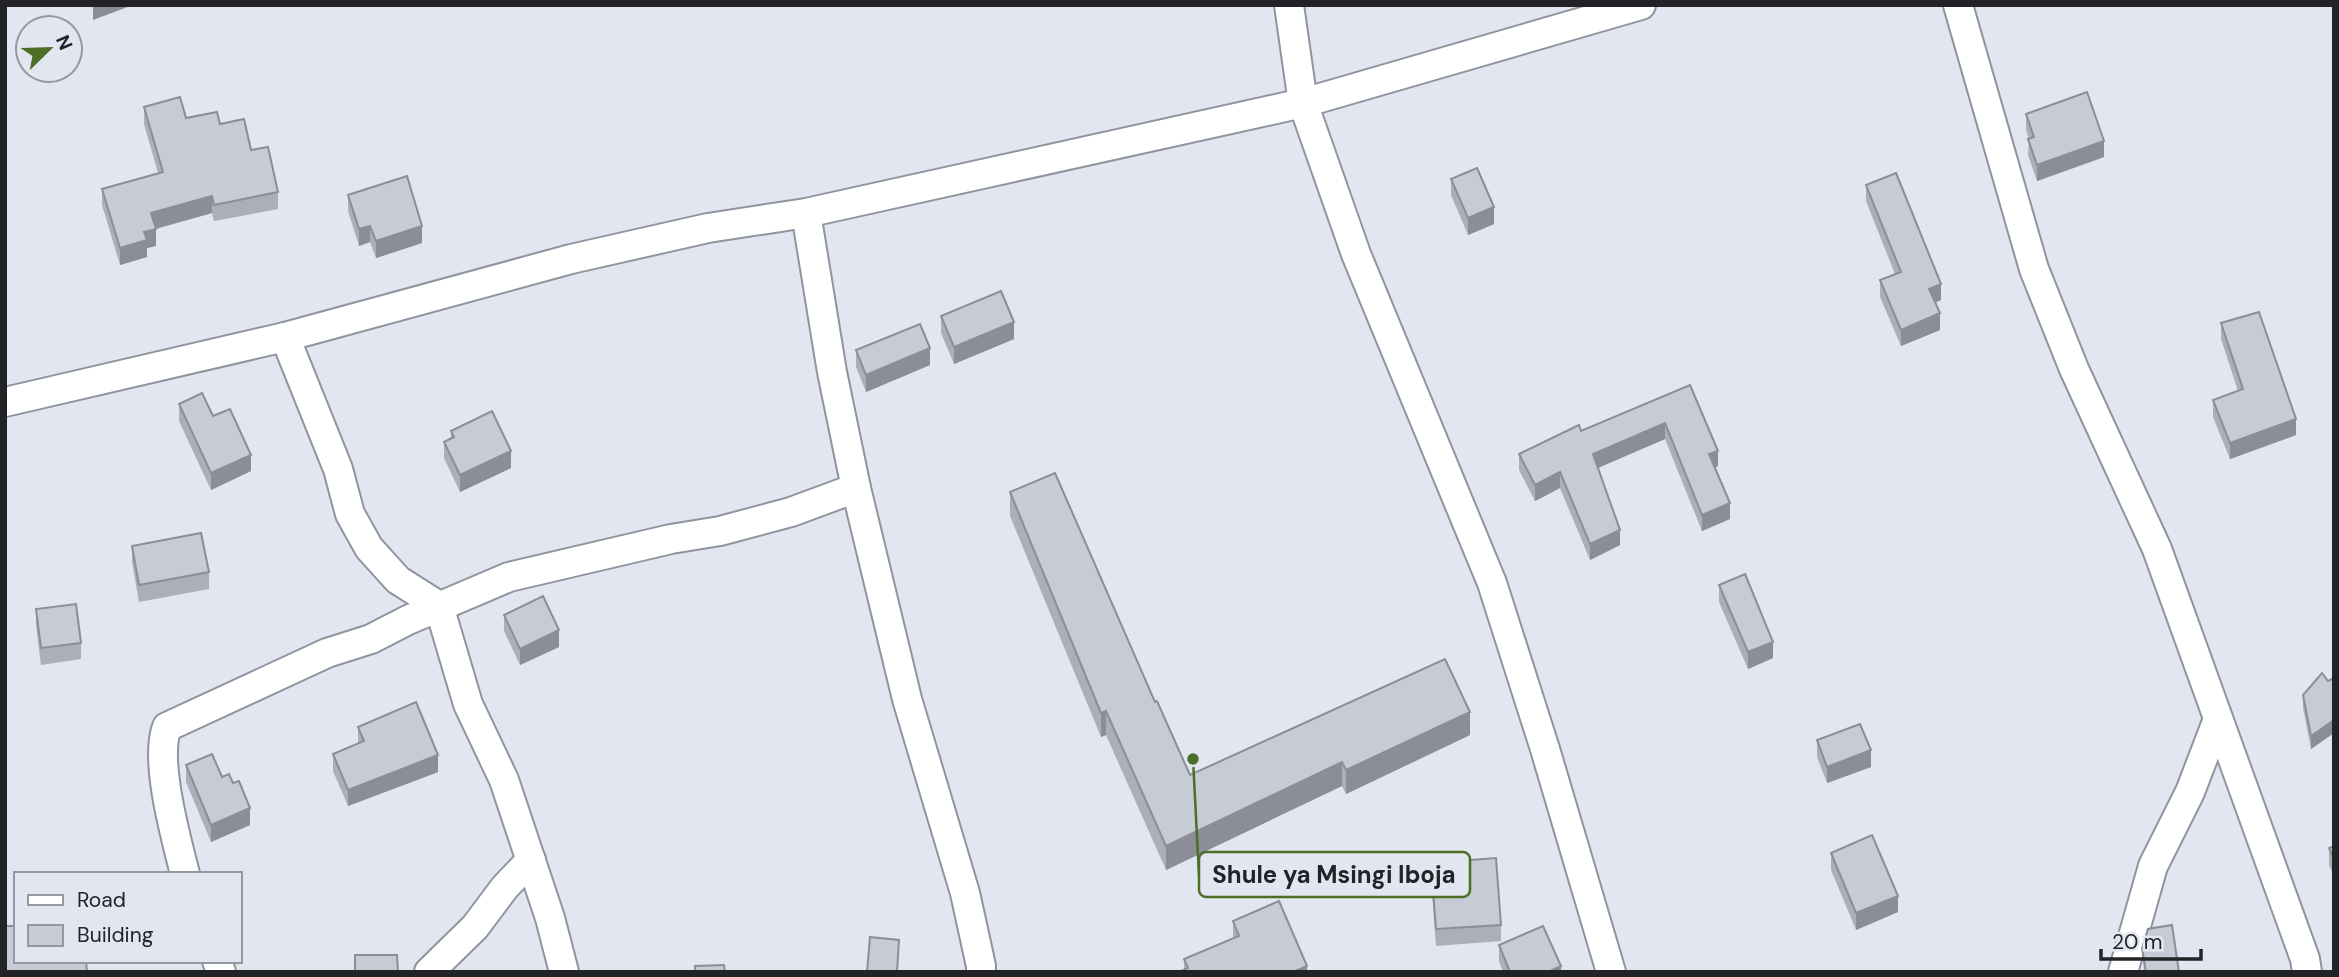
<svg xmlns="http://www.w3.org/2000/svg" width="2339" height="977" font-family="'DM Sans',sans-serif">
<style>
.lines{fill:none;stroke-linecap:round;stroke-linejoin:round}
.minor-casing{stroke:#8f949e;stroke-width:32}
.minor{stroke:#fff;stroke-width:28}
.wall{fill:#aaafb8}
.shaded-wall{fill:#8b8e96}
.building{fill:#c6cbd6;stroke:#8b8e96;stroke-width:2}
.leader{fill:none;stroke:#4c6e25;stroke-width:2.5}
.callout-dot{fill:#4c6e25;stroke:#e1e6f1;stroke-width:2.5}
.callout{fill:#e1e6f1;stroke:#4c6e25;stroke-width:2.5}
.callout-label{font-size:24px;text-anchor:middle;font-weight:bold;fill:#212326}
</style>
<rect width="100%" height="100%" fill="#e1e6f1"/>
<g class="lines">
<g class="minor-casing">
<g id="minor">
<polyline points="1289,5 1303,103 1356,254 1492,583 1545,749 1611,972"/>
<polyline points="1958,5 2034,269 2074,369 2157,549 2305,959 2307,972"/>
<polyline points="806,213 832,372 856,488 907,699 965,893 981,966 981,972"/>
<polyline points="285,337 338,469 350,514 369,548 398,580 439,606 468,704 504,780 550,918 564,972"/>
<polyline points="5,402 285,337 571,259 708,228 806,213 1303,103 1641,5"/>
<path d="M185 874C176 838 154 760 167 727L327 653 371 639 408 620 509 577 671 539 720 531 791 512 856 488"/>
<polyline points="217,961 221,972"/>
<polyline points="429,972 475,927 505,887 531,860"/>
<polyline points="2123,972 2153,866 2190,792 2218,719"/>
</g>
</g>
<use href="#minor" class="minor"/>
</g>
<g class="wall">
<polygon points="257,5 278,5 257,7"/>
<polygon points="144,107 186,118 220,124 251,150 278,192 278,209 214,221 212,213 156,229 156,246 147,248 147,257 120,265 102,205 102,189 158,173 144,124"/>
<polygon points="2026,114 2104,157 2037,181 2028,155 2029,139 2026,130"/>
<polygon points="1451,179 1494,224 1468,235 1451,195"/>
<polygon points="1866,185 1941,300 1935,303 1940,330 1901,346 1880,297 1880,280 1895,274 1866,201"/>
<polygon points="348,195 422,243 376,258 370,242 359,246 348,211"/>
<polygon points="941,316 1014,339 954,364 941,333"/>
<polygon points="2221,323 2296,435 2230,459 2213,417 2213,400 2238,391 2221,339"/>
<polygon points="856,350 930,365 866,392 856,367"/>
<polygon points="1690,385 1718,466 1715,468 1730,519 1702,531 1665,439 1598,468 1620,545 1590,560 1560,488 1535,501 1519,470 1519,454 1581,431"/>
<polygon points="179,404 213,416 251,471 211,490 179,421"/>
<polygon points="451,431 511,468 460,492 444,458 444,442 451,438"/>
<polygon points="1010,492 1155,702 1190,775 1470,735 1346,794 1342,786 1166,870 1106,735 1101,737 1010,516"/>
<polygon points="132,546 209,572 209,589 139,602 132,562"/>
<polygon points="1719,585 1773,658 1748,669 1719,602"/>
<polygon points="36,609 81,643 81,659 41,665 36,625"/>
<polygon points="504,615 559,647 520,665 504,631"/>
<polygon points="2334,678 2334,733 2311,749 2303,708 2303,695"/>
<polygon points="358,727 438,772 348,806 333,771 333,754 358,744"/>
<polygon points="1817,740 1871,767 1827,783 1817,757"/>
<polygon points="186,765 222,777 250,825 211,842 186,782"/>
<polygon points="2334,846 2334,876 2329,865 2329,848"/>
<polygon points="1831,853 1898,912 1856,930 1831,870"/>
<polygon points="1431,863 1501,925 1501,941 1436,946 1431,880"/>
<polygon points="1233,921 1307,972 1184,970 1184,959 1233,938"/>
<polygon points="1499,945 1561,972 1503,972 1499,961"/>
<polygon points="2142,948 2179,972 2144,972"/>
</g>
<g class="shaded-wall">
<polygon points="93,5 133,5 93,20"/>
<polygon points="2104,141 2104,157 2037,181 2037,165"/>
<polygon points="212,196 212,213 151,230 151,213"/>
<polygon points="1494,207 1494,224 1468,235 1468,218"/>
<polygon points="370,226 370,242 359,246 359,229"/>
<polygon points="422,226 422,243 376,258 376,241"/>
<polygon points="156,229 156,246 147,248 147,257 120,265 120,248 144,232"/>
<polygon points="1941,284 1941,300 1929,305 1929,289"/>
<polygon points="1940,313 1940,330 1901,346 1901,330"/>
<polygon points="1014,322 1014,339 954,364 954,347"/>
<polygon points="930,348 930,365 866,392 866,375"/>
<polygon points="2296,419 2296,435 2230,459 2230,443"/>
<polygon points="1665,423 1665,439 1593,470 1593,454"/>
<polygon points="511,451 511,468 460,492 460,475"/>
<polygon points="1718,451 1718,466 1709,470 1709,454"/>
<polygon points="251,455 251,471 211,490 211,473"/>
<polygon points="1560,472 1560,488 1535,501 1535,485"/>
<polygon points="1730,503 1730,519 1702,531 1702,515"/>
<polygon points="1620,530 1620,545 1590,560 1590,544"/>
<polygon points="559,630 559,647 520,665 520,649"/>
<polygon points="1773,642 1773,658 1748,669 1748,652"/>
<polygon points="1106,711 1106,735 1101,737 1101,713"/>
<polygon points="1470,712 1470,735 1346,794 1346,770"/>
<polygon points="2334,720 2334,733 2311,749 2311,736"/>
<polygon points="1871,750 1871,767 1827,783 1827,767"/>
<polygon points="438,755 438,772 348,806 348,790"/>
<polygon points="1342,762 1342,786 1166,870 1166,846"/>
<polygon points="250,808 250,825 211,842 211,825"/>
<polygon points="1898,896 1898,912 1856,930 1856,913"/>
<polygon points="1307,966 1307,972 1293,972"/>
<polygon points="1561,966 1561,972 1548,972"/>
</g>
<g class="building">
<polygon points="2087,92 2104,141 2037,165 2028,139 2034,137 2026,114"/>
<polygon points="180,97 186,118 217,112 220,124 244,119 251,150 268,147 278,192 214,205 212,196 151,213 156,229 144,232 147,240 120,248 102,189 163,172 144,107"/>
<polygon points="1477,168 1494,207 1468,218 1451,179"/>
<polygon points="1896,173 1941,284 1929,289 1940,313 1901,330 1880,280 1901,272 1866,185"/>
<polygon points="407,176 422,226 376,241 370,226 359,229 348,195"/>
<polygon points="1001,291 1014,322 954,347 941,316"/>
<polygon points="2259,312 2296,419 2230,443 2213,400 2243,389 2221,323"/>
<polygon points="920,324 930,348 866,375 856,350"/>
<polygon points="1690,385 1718,451 1709,454 1730,503 1702,515 1665,423 1593,454 1620,530 1590,544 1560,472 1535,485 1519,454 1579,425 1581,431"/>
<polygon points="202,393 213,416 230,409 251,455 211,473 179,404"/>
<polygon points="492,411 511,451 460,475 444,442 454,437 451,431"/>
<polygon points="1055,473 1155,702 1157,701 1190,775 1445,659 1470,712 1346,770 1342,762 1166,846 1106,711 1101,713 1010,492"/>
<polygon points="201,533 209,572 139,585 132,546"/>
<polygon points="1745,574 1773,642 1748,652 1719,585"/>
<polygon points="543,596 559,630 520,649 504,615"/>
<polygon points="76,604 81,643 41,648 36,609"/>
<polygon points="2322,673 2328,681 2334,678 2334,720 2311,736 2303,695"/>
<polygon points="416,702 438,755 348,790 333,754 364,741 358,727"/>
<polygon points="1860,724 1871,750 1827,767 1817,740"/>
<polygon points="212,754 222,777 229,774 233,783 239,781 250,808 211,825 186,765"/>
<polygon points="1872,835 1898,896 1856,913 1831,853"/>
<polygon points="2334,846 2334,859 2329,848"/>
<polygon points="1496,858 1501,925 1436,929 1431,863"/>
<polygon points="1279,901 1307,966 1293,972 1179,972 1188,968 1184,959 1239,936 1233,921"/>
<polygon points="2172,925 2179,972 2146,972 2142,948 2148,929"/>
<polygon points="5,926 16,926 16,961 86,961 87,972 5,972"/>
<polygon points="1543,926 1561,966 1548,972 1510,972 1499,945"/>
<polygon points="870,937 899,940 897,972 867,972"/>
<polygon points="355,955 397,955 398,972 355,972"/>
<polygon points="724,965 725,972 695,972 695,966"/>
</g>
<path class="leader" d="M1193 759L1199 875"/>
<circle class="callout-dot" cx="1193" cy="759" r="7"/>
<rect class="callout" x="1199" y="852" width="271" height="45" rx="7"/>
<g class="callout-label">
<text x="1334" y="883">Shule ya Msingi Iboja</text>
</g>
<rect width="2339" height="977" fill="none" stroke="#212326" stroke-width="14"/>
<rect x="14" y="872" width="228" height="91" fill="#e1e6f1" stroke="#9498a0" stroke-width="2"/>
<rect x="28" y="895" width="35" height="10" fill="#ffffff" stroke="#9498a0" stroke-width="2"/>
<text x="77" y="907" font-size="21" fill="#212326">Road</text>
<rect x="28" y="925" width="35" height="21" fill="#c6cbd6" stroke="#9498a0" stroke-width="2"/>
<text x="77" y="942" font-size="21" fill="#212326">Building</text>
<g transform="translate(49 49) rotate(67)"><circle r="33" fill="#e1e6f1" stroke="#9498a0" stroke-width="2"/>
<path d="M0-5L12 26L0 18L-12 26Z" fill="#4c6e25"/>
<text y="-10" font-size="19" font-weight="bold" text-anchor="middle" fill="#212326">N</text>
</g>
<path d="M2101 949v10h100v-10" fill="none" stroke="#212326" stroke-width="3.5"/>
<text x="2112" y="949" font-size="21" fill="#212326" stroke="#e1e6f1" stroke-width="5" paint-order="stroke">20 m</text>
</svg>
